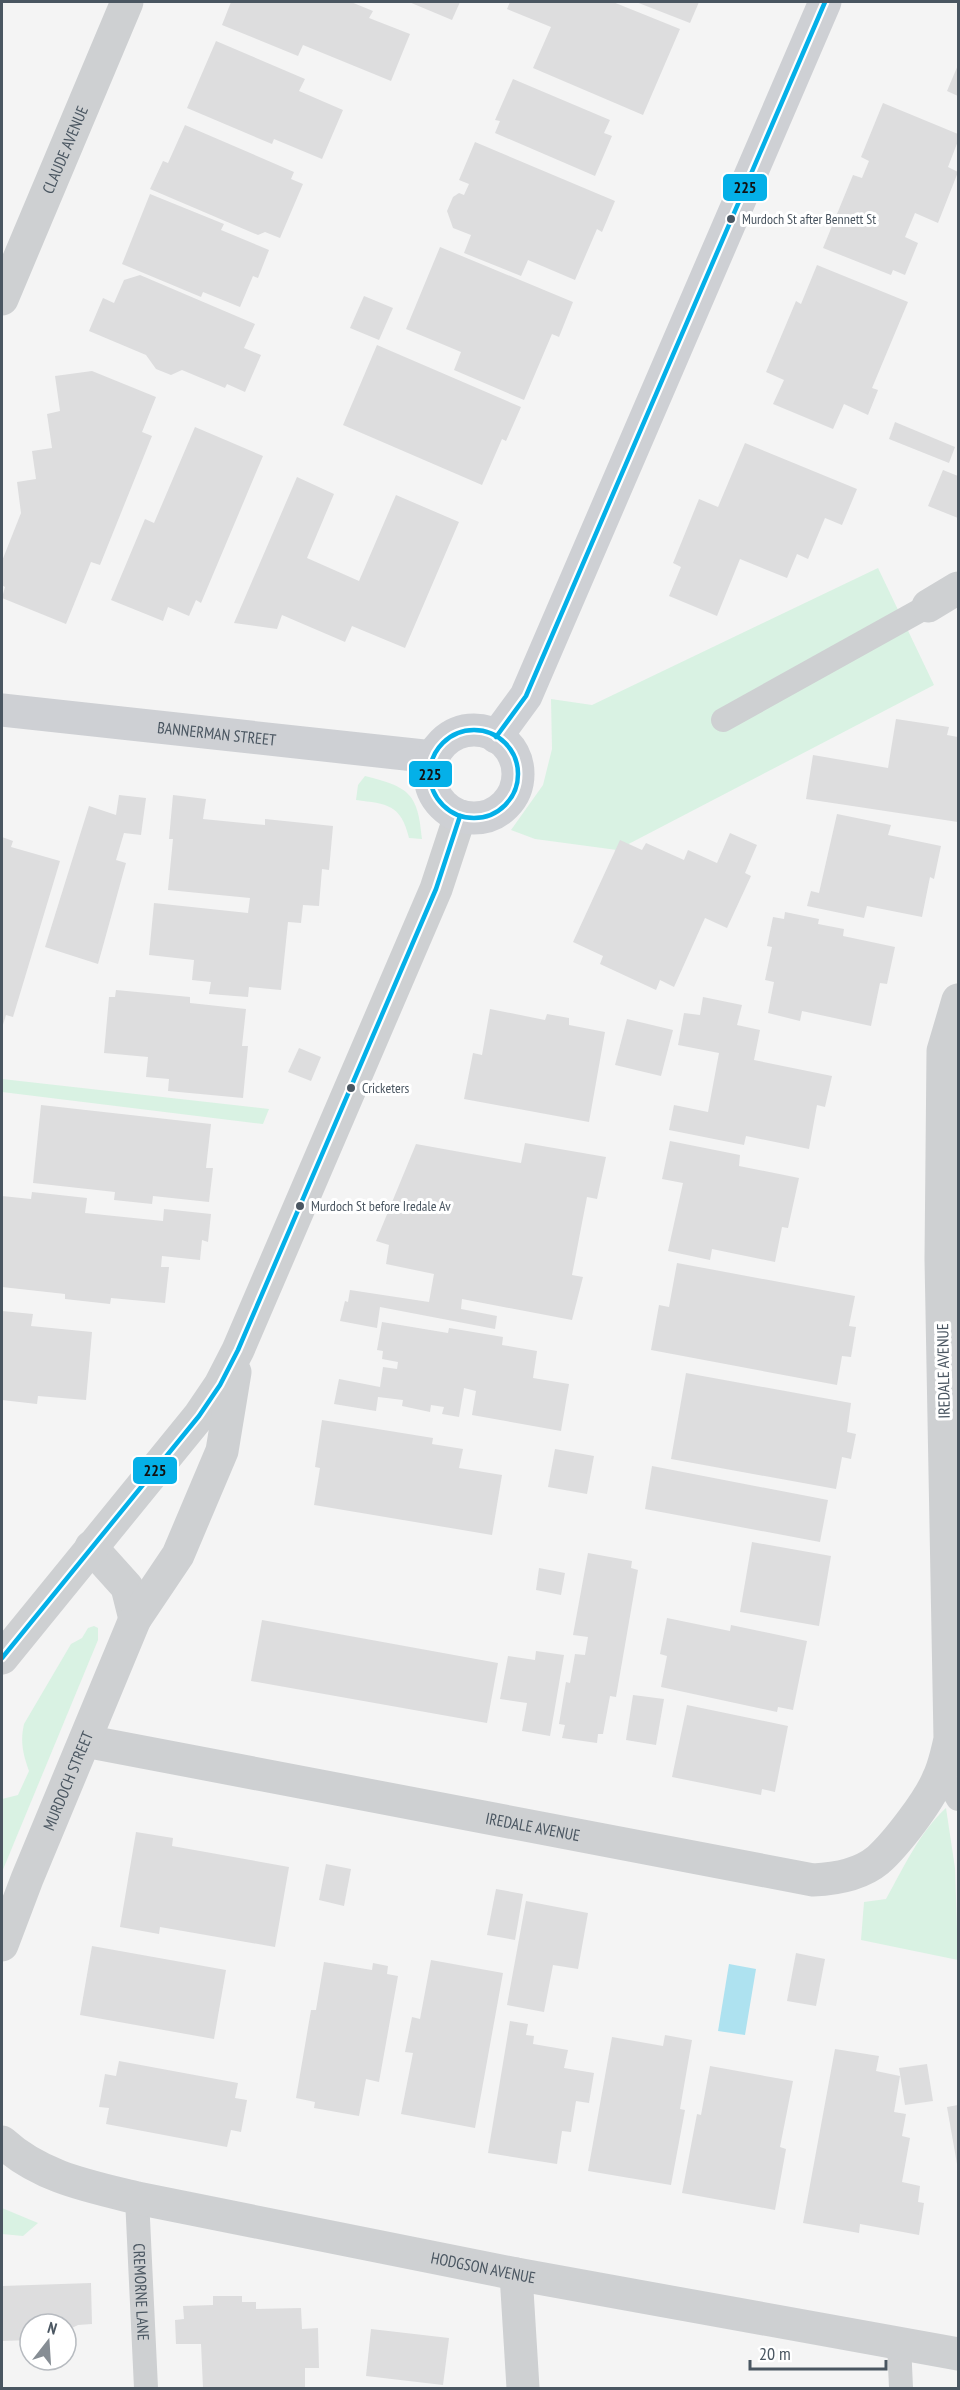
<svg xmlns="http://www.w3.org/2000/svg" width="960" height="2390" font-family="'PT Sans Narrow',sans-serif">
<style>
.green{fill:#d9f2e3}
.water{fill:#aee2f0}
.building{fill:#ddddde}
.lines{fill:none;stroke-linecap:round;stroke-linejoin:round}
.lane{stroke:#ced0d2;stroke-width:24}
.street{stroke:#ced0d2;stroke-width:33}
.secondary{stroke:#ced0d4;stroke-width:33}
.bus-1-casing{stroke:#fff;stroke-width:9}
.bus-1{stroke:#04b0e8;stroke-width:4.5}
.bus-dot{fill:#4a5661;stroke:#fff;stroke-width:2}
.labels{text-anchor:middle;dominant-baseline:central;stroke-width:6;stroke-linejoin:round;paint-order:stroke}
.bus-label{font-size:14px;fill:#4a5661;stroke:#fff;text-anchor:start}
.street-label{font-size:16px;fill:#4a5661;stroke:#fff}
.line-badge{stroke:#fff;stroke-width:2}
.pale-badge-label{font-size:16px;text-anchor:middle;font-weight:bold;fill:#111}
</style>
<rect width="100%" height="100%" fill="#f4f4f4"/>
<g class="green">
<polygon points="878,568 934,685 617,850 535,839 511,830 543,785 552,749 551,699 592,705"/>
<path d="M365 776C409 787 418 793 422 839L409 838C401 804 387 804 356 800L358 785Z"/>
<polygon points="2,1079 269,1109 263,1124 2,1092"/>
<path d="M94 1626 98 1628V1640L2 1872V1799L18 1795 29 1771C23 1754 20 1742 24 1724L71 1644 82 1638 88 1628Z"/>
<path d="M946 1808 955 1868 958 1960 861 1940 864 1902 886 1899C904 1867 919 1833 946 1808Z"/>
<polygon points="2,2208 38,2223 23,2236 2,2234"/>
</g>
<polygon class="water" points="729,1964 756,1969 745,2035 718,2031"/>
<g class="building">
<polygon points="231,2 351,2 373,11 369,18 410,34 391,81 303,45 298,56 222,25"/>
<polygon points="409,2 460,2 452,20"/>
<polygon points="510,2 613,2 680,29 643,115 533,68 551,27 507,9"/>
<polygon points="636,2 699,2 690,23"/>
<polygon points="216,41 305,79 299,91 343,110 322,159 274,139 272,144 187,108"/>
<polygon points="958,65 958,96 947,91"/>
<polygon points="513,79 610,120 604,133 612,136 595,176 495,133 500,121 495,120"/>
<polygon points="883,103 958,134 958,141 948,167 958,172 938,223 915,213 905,237 918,243 905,275 893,270 891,275 823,248 853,175 862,178 869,161 861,157"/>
<polygon points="185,125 294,172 291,179 303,184 280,238 265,232 258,235 150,189 163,161 168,163"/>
<polygon points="475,142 615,201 602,232 597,229 575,280 528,260 521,276 464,253 471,235 453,228 447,211 453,197 459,193 464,195 469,184 459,180"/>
<polygon points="150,194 224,224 221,230 269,250 258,278 253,276 240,307 203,292 201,297 122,264"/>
<polygon points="440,247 573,302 559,337 552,334 524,400 454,370 461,352 406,329"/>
<polygon points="817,265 908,302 872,388 878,390 868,415 844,404 833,429 773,404 784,380 766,372 796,301 801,304"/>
<polygon points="140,275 255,324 244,348 261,355 245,392 227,384 225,388 182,370 171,375 156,369 146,355 89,331 103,298 114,303 124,280"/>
<polygon points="364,296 393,308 379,340 350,328"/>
<polygon points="377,345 521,407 506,441 502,439 482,485 343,425"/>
<polygon points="92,371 156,397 142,432 152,436 100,565 91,562 66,624 2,598 5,587 2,585 2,561 21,513 17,482 36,479 32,451 52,448 47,414 60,411 55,376"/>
<polygon points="895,422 955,447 949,463 889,439"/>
<polygon points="195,427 263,456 201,603 196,600 189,616 168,607 163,621 111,600 145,519 154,523"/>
<polygon points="745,443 857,489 842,525 825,518 808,559 797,554 787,578 740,559 717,616 669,596 681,567 673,563 699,499 718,507"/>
<polygon points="943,470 958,476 958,518 928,506"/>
<polygon points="297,477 334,494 307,558 359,581 396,495 459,522 405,648 352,626 345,642 282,615 277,629 234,623"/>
<polygon points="896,719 949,727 947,735 958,737 958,822 806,799 813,755 888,768"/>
<polygon points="119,795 146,798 141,835 124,833 116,860 126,863 98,964 45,947 89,806 116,815"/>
<polygon points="173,795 206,799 203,819 265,825 265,819 333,826 329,870 322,869 319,906 303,905 301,923 288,922 281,990 249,987 248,997 209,994 211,982 192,980 194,960 149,955 154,903 248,913 250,898 168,890 173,839 169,839"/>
<polygon points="837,814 891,825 888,835 941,846 934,879 930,877 922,917 867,906 864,918 807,906 811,891 819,893"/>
<polygon points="730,833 757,845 745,873 751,876 727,928 705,918 674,987 660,980 656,990 600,964 603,956 573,942 620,840 642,850 646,843 684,860 688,850 717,863"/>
<polygon points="2,837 13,841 11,847 60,861 13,1017 6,1015 2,1028"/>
<polygon points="785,912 819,919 818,924 844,929 843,936 895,947 887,984 880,983 871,1026 802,1011 800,1021 768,1013 774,982 765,980 772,947 767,946 773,917 784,919"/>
<polygon points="116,990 190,997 190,1003 246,1009 242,1046 248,1046 243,1098 168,1091 169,1079 146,1077 148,1057 104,1053 109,997 115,997"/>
<polygon points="703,997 742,1005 737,1025 760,1030 754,1060 832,1076 825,1107 817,1105 809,1149 746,1136 744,1145 669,1130 674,1105 708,1112 719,1053 678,1045 684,1013 700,1015"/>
<polygon points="490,1009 545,1020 547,1014 569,1018 569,1025 605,1032 589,1122 464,1099 473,1053 482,1055"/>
<polygon points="627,1019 673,1030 661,1076 615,1065"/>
<polygon points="299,1048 321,1057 311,1081 288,1072"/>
<polygon points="41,1105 211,1124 206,1168 213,1168 209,1202 153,1196 152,1204 114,1200 115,1192 33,1183"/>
<polygon points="670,1141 740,1155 739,1166 799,1178 788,1228 782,1227 775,1262 712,1249 710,1260 668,1251 683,1183 662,1179"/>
<polygon points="525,1143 606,1157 597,1199 587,1197 572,1275 583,1277 572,1320 462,1299 461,1309 497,1316 495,1329 380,1307 377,1328 340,1321 345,1301 348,1302 350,1290 429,1302 434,1274 386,1264 389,1245 376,1241 416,1144 521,1163"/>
<polygon points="32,1192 87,1198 85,1213 163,1221 164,1209 211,1214 208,1242 202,1240 200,1260 162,1256 161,1267 169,1267 165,1303 111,1298 110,1304 65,1299 65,1294 2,1287 2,1196 31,1199"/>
<polygon points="677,1263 855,1296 849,1326 856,1327 851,1357 842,1356 837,1385 651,1350 659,1305 669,1307"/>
<polygon points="2,1311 33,1314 31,1326 92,1332 86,1400 38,1396 37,1404 2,1400"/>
<polygon points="382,1322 448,1333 449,1328 503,1337 502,1345 537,1351 533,1378 569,1384 561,1431 472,1415 476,1391 464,1388 459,1417 442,1414 444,1407 431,1405 430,1412 402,1406 403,1400 378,1397 376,1411 334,1404 339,1379 380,1387 383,1367 397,1369 398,1362 382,1359 383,1351 377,1350"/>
<polygon points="686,1373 851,1403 847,1432 856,1434 851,1459 842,1457 836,1489 671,1459"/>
<polygon points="322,1420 433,1438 432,1444 463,1449 459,1468 502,1475 492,1535 314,1505 320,1468 315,1467"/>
<polygon points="555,1449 594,1456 587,1494 548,1487"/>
<polygon points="652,1466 828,1500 820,1542 645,1509"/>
<polygon points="752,1542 831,1556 819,1626 740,1612"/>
<polygon points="588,1553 632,1561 631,1568 638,1570 616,1697 610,1696 603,1734 598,1734 597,1743 562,1738 565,1725 559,1724 566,1682 570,1683 575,1654 585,1655 588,1637 573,1635"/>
<polygon points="539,1568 565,1573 561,1595 536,1590"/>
<polygon points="667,1618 730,1631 731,1625 807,1641 793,1710 778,1707 777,1712 661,1687 667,1656 660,1654"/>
<polygon points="262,1620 498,1663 487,1723 251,1681"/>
<polygon points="536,1651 564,1655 550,1736 522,1731 527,1703 500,1699 508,1656 535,1660"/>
<polygon points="633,1695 664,1699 656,1745 626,1740"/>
<polygon points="687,1705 788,1726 775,1792 762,1789 761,1795 672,1777"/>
<polygon points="136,1832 173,1838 172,1846 289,1867 275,1947 160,1927 159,1934 120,1927"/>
<polygon points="326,1864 351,1869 344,1906 319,1900"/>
<polygon points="496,1889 523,1894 515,1940 487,1935"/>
<polygon points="526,1901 588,1913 578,1969 553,1965 544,2012 507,2005"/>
<polygon points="92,1946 226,1970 214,2039 80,2015"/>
<polygon points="796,1953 825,1959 816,2006 787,2001"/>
<polygon points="431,1960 503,1973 475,2128 401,2114 413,2053 405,2052 412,2017 420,2019"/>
<polygon points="324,1962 372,1970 373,1963 388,1966 387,1974 398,1976 379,2082 366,2079 359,2116 314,2108 315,2102 296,2098 311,2010 316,2010"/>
<polygon points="510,2021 528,2024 526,2035 534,2036 533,2044 568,2050 564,2068 594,2073 589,2103 576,2101 571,2132 562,2131 557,2164 488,2153"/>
<polygon points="665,2035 692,2040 680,2109 685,2110 671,2185 588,2171 612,2037 663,2046"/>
<polygon points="835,2049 879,2056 876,2071 900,2076 894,2112 906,2114 902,2136 910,2138 902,2182 920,2186 918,2202 924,2203 919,2235 860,2224 859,2233 803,2223"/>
<polygon points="119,2061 238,2083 235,2098 247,2100 241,2132 231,2130 227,2147 106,2124 109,2108 99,2107 105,2074 116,2076"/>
<polygon points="927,2064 933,2101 905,2105 899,2068"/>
<polygon points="710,2066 793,2081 780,2147 786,2149 775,2210 682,2193 697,2114 701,2115"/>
<polygon points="958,2105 958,2164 957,2164 947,2107"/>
<polygon points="91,2283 92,2324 78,2325 66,2331 66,2324 30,2324 30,2340 2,2341 2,2286"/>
<polygon points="213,2296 242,2296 242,2302 256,2302 256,2309 301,2308 302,2329 318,2328 319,2368 305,2368 305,2388 203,2388 201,2344 176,2344 175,2320 184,2319 183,2306 213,2305"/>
<polygon points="371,2329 449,2338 443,2385 366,2376"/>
</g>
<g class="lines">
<g class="lane">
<polyline points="723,720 928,606"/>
<polyline points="938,1780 951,1787 958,1799"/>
<path id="s1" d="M137 2198 146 2388"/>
<polyline points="899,2343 901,2388"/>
</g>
<g class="street">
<path id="s2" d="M2 299 127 2"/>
<polyline points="928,606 958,588"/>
<polyline points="91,1547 127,1587 135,1619"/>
<polyline points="2,1658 199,1416 220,1385 238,1350 436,889 460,816"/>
<path id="s3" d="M85 1741 813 1880C836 1879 860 1875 878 1860 896 1844 929 1801 938 1779 944 1767 947 1753 950 1739L941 1259 943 1051 958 1000"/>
<path id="s4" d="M2 1945 27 1879 135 1619 178 1555 222 1451 235 1372"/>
<path id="s5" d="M2 2142C40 2177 88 2186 137 2198L516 2274 958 2354"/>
<polyline points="516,2274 523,2388"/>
</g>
<g class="secondary">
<path id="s6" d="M2 710 433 757"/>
<circle cx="474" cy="774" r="44"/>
<polyline points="496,737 526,696 825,2"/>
</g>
<g class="bus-1-casing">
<g id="bus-1">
<circle cx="474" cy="774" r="44"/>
<polyline points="496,737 526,696 825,2"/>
<polyline points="2,1658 199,1416 220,1385 238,1350 436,889 460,816"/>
</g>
</g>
<use href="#bus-1" class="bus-1"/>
</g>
<g class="bus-dot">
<circle cx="731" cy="219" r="5"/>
<circle cx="351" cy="1088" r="5"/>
<circle cx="300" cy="1206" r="5"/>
</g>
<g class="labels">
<g class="bus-label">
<text x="742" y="219">Murdoch St after Bennett St</text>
<text x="362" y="1088">Cricketers</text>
<text x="311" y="1206">Murdoch St before Iredale Av</text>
</g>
<g class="street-label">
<text stroke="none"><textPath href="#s2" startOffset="162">CLAUDE AVENUE</textPath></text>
<text stroke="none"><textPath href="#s6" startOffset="216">BANNERMAN STREET</textPath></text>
<text transform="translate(943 1371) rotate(-91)">IREDALE AVENUE</text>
<text stroke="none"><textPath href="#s4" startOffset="177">MURDOCH STREET</textPath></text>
<text stroke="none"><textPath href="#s3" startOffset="456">IREDALE AVENUE</textPath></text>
<text stroke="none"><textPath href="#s5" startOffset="501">HODGSON AVENUE</textPath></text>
<text stroke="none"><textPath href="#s1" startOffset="94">CREMORNE LANE</textPath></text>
</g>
</g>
<g class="line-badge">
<rect x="722" y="173" width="46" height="29" rx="6" fill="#04b0e8"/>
<rect x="408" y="760" width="45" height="28" rx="6" fill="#04b0e8"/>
<rect x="132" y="1456" width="46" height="29" rx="6" fill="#04b0e8"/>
</g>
<g class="pale-badge-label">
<text x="745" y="193">225</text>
<text x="430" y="780">225</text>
<text x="155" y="1476">225</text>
</g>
<rect width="960" height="2390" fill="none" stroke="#4a5661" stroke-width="6"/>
<g transform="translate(48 2342) rotate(17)"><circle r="28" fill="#ffffff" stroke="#b7bbc0" stroke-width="1.5"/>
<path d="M0-4.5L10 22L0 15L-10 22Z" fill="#868d94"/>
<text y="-9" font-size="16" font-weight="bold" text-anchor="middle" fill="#4a5661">N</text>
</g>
<path d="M750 2360v9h136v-9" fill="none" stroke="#4a5661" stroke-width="3"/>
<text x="759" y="2360" font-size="18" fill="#4a5661" stroke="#ffffff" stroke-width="4.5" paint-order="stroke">20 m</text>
</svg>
